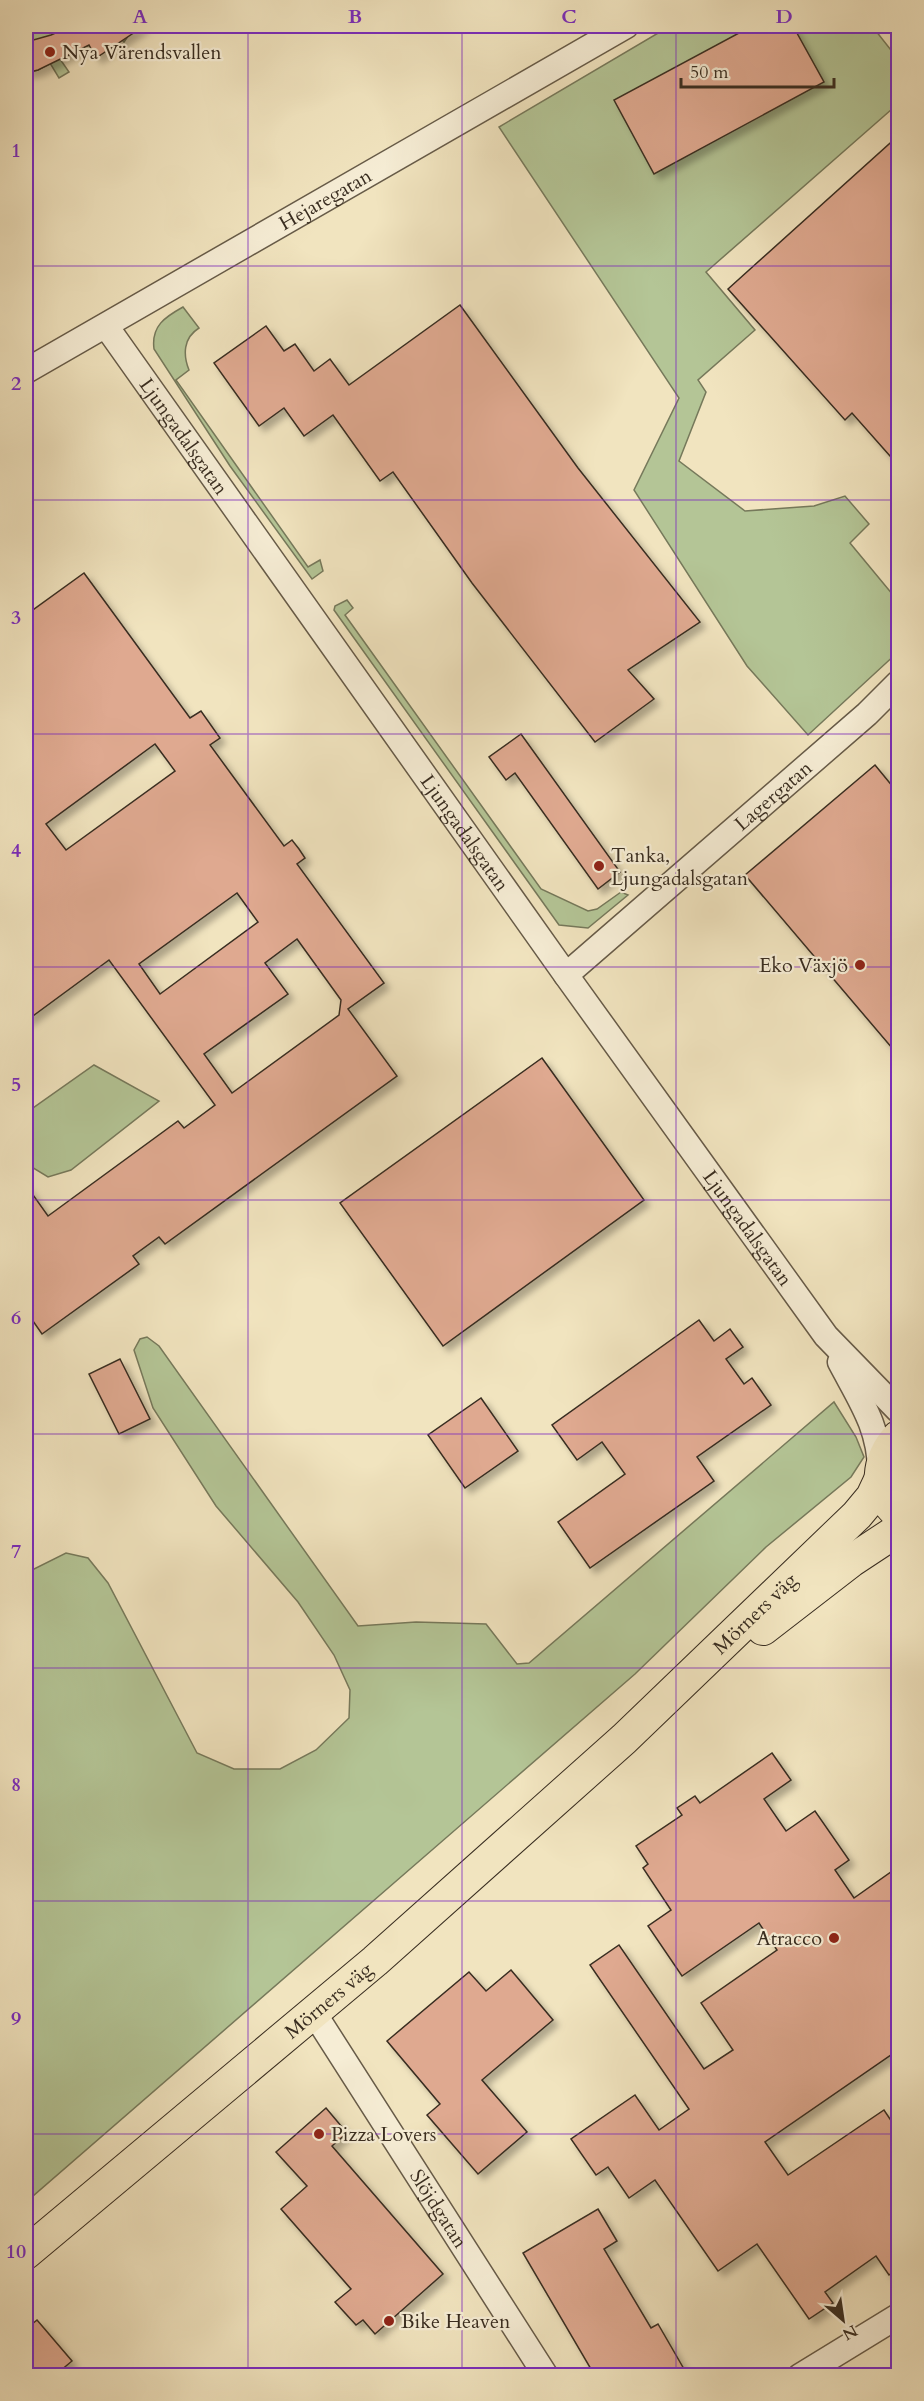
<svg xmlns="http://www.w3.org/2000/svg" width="924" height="2401" font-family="Cardo,serif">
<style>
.green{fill:#b4c596;stroke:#76795b;stroke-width:1.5}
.building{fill:#dfa990;stroke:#392d20;stroke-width:1.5;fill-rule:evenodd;filter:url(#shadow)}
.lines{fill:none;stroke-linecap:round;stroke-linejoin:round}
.minor-casing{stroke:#675b48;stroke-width:27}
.major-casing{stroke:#392d20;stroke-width:34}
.minor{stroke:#f6edd5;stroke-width:24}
.major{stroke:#f1e4bf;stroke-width:32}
.grid{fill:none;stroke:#7b2cbf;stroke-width:1.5;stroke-opacity:0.55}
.poi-dot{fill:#8f2418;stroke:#f6edd5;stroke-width:2}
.labels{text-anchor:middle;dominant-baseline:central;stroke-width:4.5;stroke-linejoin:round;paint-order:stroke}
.poi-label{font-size:20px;fill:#392d20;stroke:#f6edd5;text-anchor:start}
.street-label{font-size:20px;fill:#392d20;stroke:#f6edd5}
.neatline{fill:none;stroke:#7b2cbf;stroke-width:2}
.grid-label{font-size:20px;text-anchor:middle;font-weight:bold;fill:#7b2cbf}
</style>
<defs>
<filter id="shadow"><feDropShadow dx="5.5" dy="5.5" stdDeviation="3" flood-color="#0004"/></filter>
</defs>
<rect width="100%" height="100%" fill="#f1e4bf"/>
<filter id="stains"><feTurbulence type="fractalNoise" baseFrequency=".00333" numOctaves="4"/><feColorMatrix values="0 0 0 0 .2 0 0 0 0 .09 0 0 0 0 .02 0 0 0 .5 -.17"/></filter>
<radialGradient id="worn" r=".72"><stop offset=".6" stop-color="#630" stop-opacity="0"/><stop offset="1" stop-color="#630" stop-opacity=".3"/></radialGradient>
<g class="green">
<polygon points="26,26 135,26 124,42 121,39 96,58 89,45 60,59 69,72 59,78 50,63 38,70 26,73"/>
<polygon points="670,26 872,26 898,59 898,116 892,109 706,272 755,330 698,380 706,392 679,461 745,511 814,506 845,496 869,524 850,543 898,601 898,652 808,735 747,666 634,490 679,398 499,127"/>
<path d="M183 307 199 328C183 338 183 355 189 370L176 380 308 567 320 560 323 571 312 579 230 466 154 349C151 326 165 317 183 307Z"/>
<polygon points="347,600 353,608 345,615 541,889 588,911 597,909 621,892 628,895 588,928 559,925 334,610 335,606"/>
<polygon points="94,1065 159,1101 71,1170 48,1177 30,1166 26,1150 26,1113"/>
<polygon points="147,1337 159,1346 358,1626 416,1622 486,1624 517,1664 529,1663 834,1402 856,1437 864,1457 851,1477 766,1547 635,1674 26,2202 26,1573 66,1553 88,1558 108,1583 197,1753 234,1769 280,1769 316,1750 349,1718 350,1690 334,1655 298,1602 216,1506 153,1408 134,1350 140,1339"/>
</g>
<g class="building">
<polygon points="71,26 144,26 96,58 89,45 38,70 26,73 26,42 51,35"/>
<polygon points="752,26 793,26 824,82 654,174 614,100"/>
<polygon points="898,136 898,465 852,413 845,420 728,289"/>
<polygon points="460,305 578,468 700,622 628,670 654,699 595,742 472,583 393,472 380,481 333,415 304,436 284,408 259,426 214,363 266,326 284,351 295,344 314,371 330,359 349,385"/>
<path d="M84 573 190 718 201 711 220 738 210 745 284 846 292 840 299 849 305 858 297 864 384 983 348 1009 397 1076 165 1244 159 1237 133 1256 139 1264 42 1334 26 1311V1185L48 1216 178 1121 184 1128 215 1105 109 960 26 1021V615ZM155 744 175 771 66 850 46 824ZM237 893 258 922 160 994 139 964ZM297 939 341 1000 339 1015 232 1093 204 1054 288 994 265 963Z"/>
<polygon points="521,734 620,872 598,889 515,773 506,780 489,757"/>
<polygon points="875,765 898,793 898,1055 745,875"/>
<polygon points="542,1058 644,1200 443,1346 340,1203"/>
<polygon points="699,1320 714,1341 730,1329 743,1347 726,1359 744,1384 752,1378 771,1405 697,1457 714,1481 590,1568 558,1522 625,1474 602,1442 577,1460 552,1425"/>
<polygon points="120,1359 150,1419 119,1434 89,1374"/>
<polygon points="481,1398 518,1451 465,1488 428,1435"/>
<polygon points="772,1753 791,1780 764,1799 786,1831 815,1811 849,1860 835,1870 854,1898 898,1867 898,2050 765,2142 788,2175 884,2110 898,2131 898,2268 889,2275 876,2256 825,2292 833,2303 809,2319 757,2244 718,2271 655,2180 629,2198 608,2167 596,2175 571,2139 635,2095 659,2130 689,2109 590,1965 619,1945 704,2069 733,2050 701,2003 777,1950 759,1923 682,1976 648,1926 671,1910 643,1868 648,1864 636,1846 682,1815 677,1808 695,1796 700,1803"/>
<polygon points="511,1970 553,2020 482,2080 527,2132 478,2174 427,2115 440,2104 387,2041 469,1972 486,1991"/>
<polygon points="326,2108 347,2133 332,2146 443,2274 375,2334 363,2320 356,2325 335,2302 351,2289 281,2209 307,2186 276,2152"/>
<polygon points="598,2209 617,2241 604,2249 651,2328 658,2324 688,2376 595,2376 523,2253"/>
<polygon points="37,2320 72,2361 54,2376 26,2376 26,2329"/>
</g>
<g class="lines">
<g class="minor-casing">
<g id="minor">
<path id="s1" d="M106 326 566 975 826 1336 898 1410"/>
<path id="s2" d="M26 371 626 26"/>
<path id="s3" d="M566 975 867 714 898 683"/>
<path d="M840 1362C860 1400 880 1428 880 1471"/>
<path id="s4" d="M314 2013 546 2376"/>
<polyline points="800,2376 898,2316"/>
</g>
</g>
<g class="major-casing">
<g id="major">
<path d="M898 1437C878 1459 872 1493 898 1513"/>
<polyline points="763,1629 851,1561 898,1530"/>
<path id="s5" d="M26 2253 375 1961 624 1739 857 1515 872 1497 880 1480"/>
</g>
</g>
<use href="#minor" class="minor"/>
<use href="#major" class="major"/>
</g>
<path class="grid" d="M248 26V2376M462 26V2376M676 26V2376M26 266H898M26 500H898M26 734H898M26 967H898M26 1200H898M26 1434H898M26 1668H898M26 1901H898M26 2134H898"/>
<g class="poi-dot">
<circle cx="50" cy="52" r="6"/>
<circle cx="599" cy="866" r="6"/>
<circle cx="860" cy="965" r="6"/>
<circle cx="834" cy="1938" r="6"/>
<circle cx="319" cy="2134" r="6"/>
<circle cx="389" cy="2321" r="6"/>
</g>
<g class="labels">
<g class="poi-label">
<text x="62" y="52">Nya Värendsvallen</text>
<text x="611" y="855">Tanka,<tspan x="611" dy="23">Ljungadalsgatan</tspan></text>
<text x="848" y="965" text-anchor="end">Eko Växjö</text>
<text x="822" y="1938" text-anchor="end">Atracco</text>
<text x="331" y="2134">Pizza Lovers</text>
<text x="401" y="2321">Bike Heaven</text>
</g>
<g class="street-label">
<text stroke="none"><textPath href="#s2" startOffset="345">Hejaregatan</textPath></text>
<text stroke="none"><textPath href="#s1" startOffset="135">Ljungadalsgatan</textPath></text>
<text stroke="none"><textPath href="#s3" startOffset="274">Lagergatan</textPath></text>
<text stroke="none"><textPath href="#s1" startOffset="621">Ljungadalsgatan</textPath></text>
<text stroke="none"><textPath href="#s1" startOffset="1107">Ljungadalsgatan</textPath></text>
<text stroke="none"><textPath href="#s5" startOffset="970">Mörners väg</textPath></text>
<text stroke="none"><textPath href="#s5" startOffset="394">Mörners väg</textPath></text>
<text stroke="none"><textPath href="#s4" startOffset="232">Slöjdgatan</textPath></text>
</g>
</g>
<rect width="924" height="2401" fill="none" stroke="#f1e4bf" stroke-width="66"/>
<g transform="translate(843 2320) rotate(151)" stroke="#f6edd5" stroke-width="4.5" paint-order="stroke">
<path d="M0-4.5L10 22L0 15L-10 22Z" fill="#392d20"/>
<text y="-9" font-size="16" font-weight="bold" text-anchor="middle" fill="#392d20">N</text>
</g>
<path d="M681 78v9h153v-9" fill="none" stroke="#392d20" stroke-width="3"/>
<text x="690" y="78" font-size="18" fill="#392d20" stroke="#f6edd5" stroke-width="4.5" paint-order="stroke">50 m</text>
<rect x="33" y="33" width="858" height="2335" class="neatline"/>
<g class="grid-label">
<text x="140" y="23">A</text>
<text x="355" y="23">B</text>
<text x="569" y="23">C</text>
<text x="784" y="23">D</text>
<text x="16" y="157">1</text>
<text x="16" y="390">2</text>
<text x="16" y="624">3</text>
<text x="16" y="857">4</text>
<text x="16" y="1091">5</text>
<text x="16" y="1324">6</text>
<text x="16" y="1558">7</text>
<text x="16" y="1791">8</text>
<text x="16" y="2025">9</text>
<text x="16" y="2258">10</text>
</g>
<rect width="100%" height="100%" filter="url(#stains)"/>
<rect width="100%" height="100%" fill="url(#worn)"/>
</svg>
